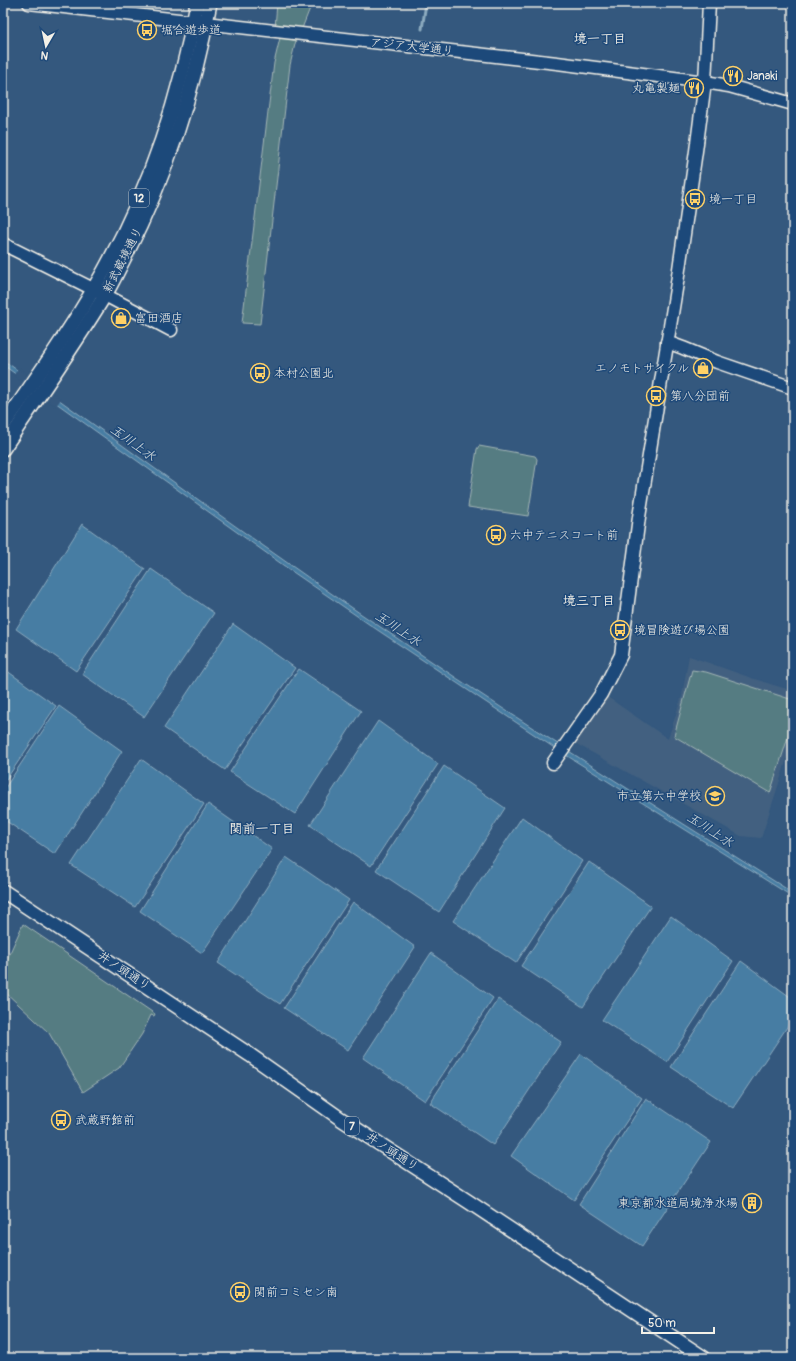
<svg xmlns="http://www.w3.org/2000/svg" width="796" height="1361" font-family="Pangolin,'Klee One',sans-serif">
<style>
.built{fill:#436180}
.park{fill:#557c82;stroke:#a4b6b5}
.water{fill:#477da3;stroke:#8cabbf}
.pier{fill:#34587e}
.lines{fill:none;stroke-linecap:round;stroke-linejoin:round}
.stream{stroke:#8cabbf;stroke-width:3}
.secondary-casing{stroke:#f4f1e8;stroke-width:15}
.primary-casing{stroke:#f4f1e8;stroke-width:16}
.secondary{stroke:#1f4a7a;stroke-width:12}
.primary{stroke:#1f4a7a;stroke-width:13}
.labels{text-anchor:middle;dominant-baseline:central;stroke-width:3;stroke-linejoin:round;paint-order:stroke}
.shield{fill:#1f4a7a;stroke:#b4bfc7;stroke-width:1}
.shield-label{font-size:11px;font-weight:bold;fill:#f4f1e8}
.poi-label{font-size:12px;fill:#f4f1e8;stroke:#1f4a7a;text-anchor:start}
.street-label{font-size:12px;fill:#f4f1e8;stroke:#1f4a7a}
.neighbourhood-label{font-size:13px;font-weight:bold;fill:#f4f1e8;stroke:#1f4a7a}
.water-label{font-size:13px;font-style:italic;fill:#dae0de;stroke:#1f4a7a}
</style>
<rect width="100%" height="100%" fill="#34587e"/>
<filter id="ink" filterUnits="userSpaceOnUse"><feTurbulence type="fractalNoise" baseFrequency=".025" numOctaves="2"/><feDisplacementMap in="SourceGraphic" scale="8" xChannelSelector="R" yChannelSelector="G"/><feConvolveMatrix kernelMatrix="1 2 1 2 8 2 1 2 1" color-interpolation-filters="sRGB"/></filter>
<g filter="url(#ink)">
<g class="built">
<polygon points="689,656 754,679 793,691 793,740 761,838 741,836 575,743 606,696 668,739 682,696"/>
<polygon points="3,906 10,911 3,927"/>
</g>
<g class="park">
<polygon points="135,3 151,3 152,12 137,9"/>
<polygon points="277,3 312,3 301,31 275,28"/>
<polygon points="280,38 296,40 290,65 260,324 242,323 274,63"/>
<polygon points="479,446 535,456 537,459 528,516 468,507 477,449"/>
<polygon points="692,670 706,672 793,700 793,722 770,793 674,736"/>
<polygon points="23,924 155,1014 154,1016 151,1015 142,1034 119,1068 83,1092 49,1033 3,990 3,968"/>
</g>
<g class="water">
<path d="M3 360C139 456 272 555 410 647 536 732 665 812 793 893V897L553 747 376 629 290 570 3 365Z"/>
<polygon points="82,524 145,569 76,671 16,629"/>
<polygon points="151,569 214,613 144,717 82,674"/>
<polygon points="233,624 295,668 225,770 164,728"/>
<polygon points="3,668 56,706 3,784"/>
<polygon points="299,669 361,711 295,814 230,772"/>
<polygon points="59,706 122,751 55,854 3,819 3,791"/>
<polygon points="378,721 438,764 371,866 310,825"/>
<polygon points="141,759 204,804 135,907 71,865"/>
<polygon points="444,766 505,808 439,912 376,870"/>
<polygon points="208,804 272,849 202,953 140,911"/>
<polygon points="522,817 582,861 516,963 453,921"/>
<polygon points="286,857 349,900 280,1004 218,963"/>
<polygon points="589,862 651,906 583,1007 521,966"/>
<polygon points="353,902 415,947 348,1050 284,1008"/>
<polygon points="671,916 733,961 667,1062 602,1020"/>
<polygon points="431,953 493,998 425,1101 363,1058"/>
<polygon points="741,961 793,999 793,1018 733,1108 671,1067"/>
<polygon points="498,999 561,1042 493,1145 430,1103"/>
<polygon points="581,1054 642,1098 574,1200 511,1156"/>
<polygon points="646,1098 711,1142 642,1246 579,1204"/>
</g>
<polygon class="pier" points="18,368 61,399 56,406 14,375"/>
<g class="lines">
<polyline class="stream" points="422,29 426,3"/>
<g class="secondary-casing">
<g id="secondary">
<polyline points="29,3 557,63 705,82 729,86 793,104"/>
<polyline points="3,244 105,295 171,330"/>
<polyline points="667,342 683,348 717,362 793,388"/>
<polyline points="553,763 601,694 621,655 639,517 677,283 696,151 705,82 709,3"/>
</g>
</g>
<g class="primary-casing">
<g id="primary">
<path d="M3 426C34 381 66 337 93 290 145 202 179 103 197 3"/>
<path d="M3 449C37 398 73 348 105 295 113 282 119 268 126 255 167 175 194 91 210 3"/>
<polyline points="3,891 250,1055 341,1119 469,1202 704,1358"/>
</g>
</g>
<use href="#secondary" class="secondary"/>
<use href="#primary" class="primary"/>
</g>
</g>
<defs>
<g id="bus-ring" transform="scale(1)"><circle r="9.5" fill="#1f4a7a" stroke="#ffd166" stroke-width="1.5"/><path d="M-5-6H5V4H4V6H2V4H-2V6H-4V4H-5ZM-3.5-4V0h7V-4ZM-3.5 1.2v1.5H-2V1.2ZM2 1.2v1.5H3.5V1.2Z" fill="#ffd166"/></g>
<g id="restaurant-ring" transform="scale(1)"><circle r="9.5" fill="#1f4a7a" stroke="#ffd166" stroke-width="1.5"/><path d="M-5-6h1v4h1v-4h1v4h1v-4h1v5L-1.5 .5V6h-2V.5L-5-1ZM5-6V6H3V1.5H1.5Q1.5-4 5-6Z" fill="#ffd166"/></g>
<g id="shop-ring" transform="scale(1)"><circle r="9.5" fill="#1f4a7a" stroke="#ffd166" stroke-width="1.5"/><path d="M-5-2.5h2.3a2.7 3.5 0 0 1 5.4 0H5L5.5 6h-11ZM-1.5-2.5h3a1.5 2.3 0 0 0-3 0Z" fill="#ffd166"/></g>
<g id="school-ring" transform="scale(1)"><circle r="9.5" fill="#1f4a7a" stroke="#ffd166" stroke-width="1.5"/><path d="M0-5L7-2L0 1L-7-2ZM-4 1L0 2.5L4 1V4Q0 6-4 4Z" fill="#ffd166"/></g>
<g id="building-ring" transform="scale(1)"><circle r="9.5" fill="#1f4a7a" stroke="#ffd166" stroke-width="1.5"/><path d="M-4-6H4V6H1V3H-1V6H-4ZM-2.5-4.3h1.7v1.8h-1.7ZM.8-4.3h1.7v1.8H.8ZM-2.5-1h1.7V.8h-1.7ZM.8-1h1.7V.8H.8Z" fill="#ffd166"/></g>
</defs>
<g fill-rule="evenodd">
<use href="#bus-ring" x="147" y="30"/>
<use href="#restaurant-ring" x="733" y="76"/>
<use href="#restaurant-ring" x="694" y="88"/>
<use href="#bus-ring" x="695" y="199"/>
<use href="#shop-ring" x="121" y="318"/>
<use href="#shop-ring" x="703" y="368"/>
<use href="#bus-ring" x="260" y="373"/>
<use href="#bus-ring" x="656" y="396"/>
<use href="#bus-ring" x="496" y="535"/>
<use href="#bus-ring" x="620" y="630"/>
<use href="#school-ring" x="715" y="796"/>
<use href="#bus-ring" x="61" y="1120"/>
<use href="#building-ring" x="752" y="1203"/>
<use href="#bus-ring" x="240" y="1292"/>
</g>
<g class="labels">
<g class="shield">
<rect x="129" y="189" width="20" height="18" rx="3"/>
<rect x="345" y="1117" width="14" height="18" rx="3"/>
</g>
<g class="shield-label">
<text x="139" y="198">12</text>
<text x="352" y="1126">7</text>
</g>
<g class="poi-label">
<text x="161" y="30">堀合遊歩道</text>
<text x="747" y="76">Janaki</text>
<text x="680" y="88" text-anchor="end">丸亀製麺</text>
<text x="709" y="199">境一丁目</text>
<text x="135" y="318">富田酒店</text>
<text x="689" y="368" text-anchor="end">エノモトサイクル</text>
<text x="274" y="373">本村公園北</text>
<text x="670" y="396">第八分団前</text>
<text x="510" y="535">六中テニスコート前</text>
<text x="634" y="630">境冒険遊び場公園</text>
<text x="701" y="796" text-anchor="end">市立第六中学校</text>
<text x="75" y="1120">武蔵野館前</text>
<text x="738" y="1203" text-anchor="end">東京都水道局境浄水場</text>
<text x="254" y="1292">関前コミセン南</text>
</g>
<g class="street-label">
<text transform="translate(412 47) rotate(6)">アジア大学通り</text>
<text transform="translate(123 260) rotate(-63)">新武蔵境通り</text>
<text transform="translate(124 971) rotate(34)">井ノ頭通り</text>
<text transform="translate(392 1152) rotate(33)">井ノ頭通り</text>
</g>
<g class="neighbourhood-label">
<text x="600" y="39">境一丁目</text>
<text x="589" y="601">境三丁目</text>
<text x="262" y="829">関前一丁目</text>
</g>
<g class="water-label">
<text transform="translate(133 443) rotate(36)">玉川上水</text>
<text transform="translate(398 629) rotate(34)">玉川上水</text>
<text transform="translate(710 830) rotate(33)">玉川上水</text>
</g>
</g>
<rect width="796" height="1361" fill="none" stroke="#1f4a7a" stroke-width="16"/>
<rect x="8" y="8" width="780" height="1345" fill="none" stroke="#f4f1e8" stroke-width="1.5" filter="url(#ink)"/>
<g transform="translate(46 46) rotate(189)" stroke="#1f4a7a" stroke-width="3" paint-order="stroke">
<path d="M0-3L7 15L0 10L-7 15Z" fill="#f4f1e8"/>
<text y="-6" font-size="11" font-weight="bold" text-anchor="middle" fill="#f4f1e8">N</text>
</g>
<path d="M642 1327v6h72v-6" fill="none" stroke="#f4f1e8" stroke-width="2"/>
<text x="648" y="1327" font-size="12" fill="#f4f1e8" stroke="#1f4a7a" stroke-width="3" paint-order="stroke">50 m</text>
</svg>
